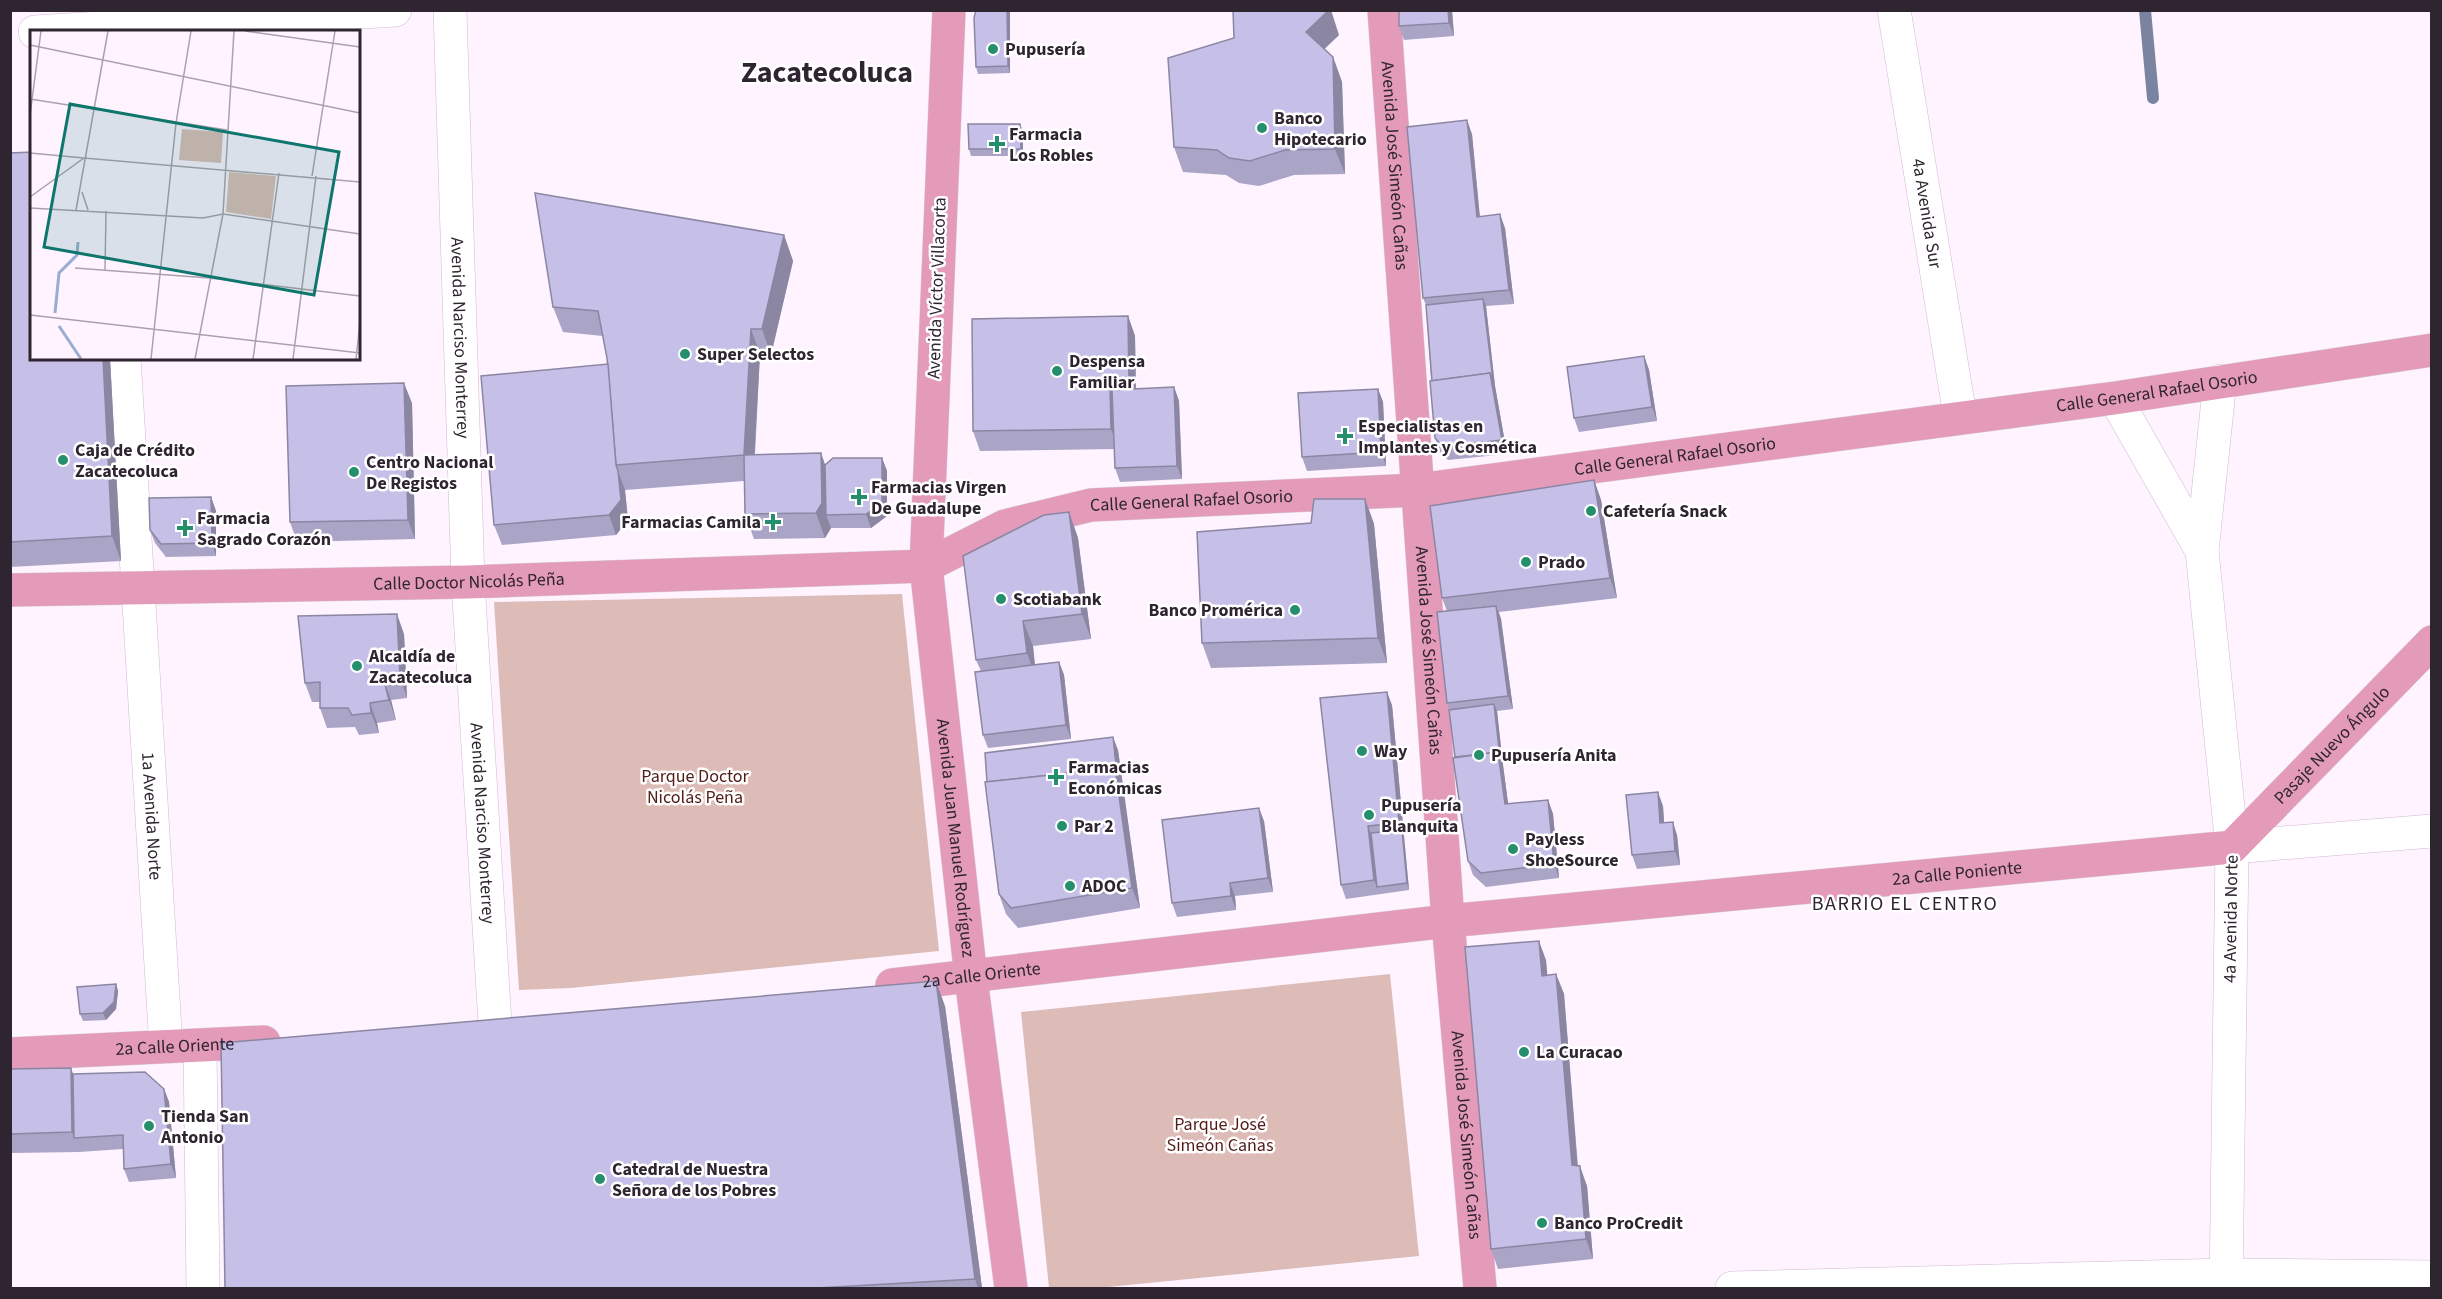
<svg xmlns="http://www.w3.org/2000/svg" width="2442" height="1299" font-family="'Source Sans 3',sans-serif">
<style>
.green{fill:#ddbcb7}
.lines{fill:none;stroke-linecap:round;stroke-linejoin:round}
.stream{stroke:#7a84a0;stroke-width:12}
.minor-casing{stroke:#d2b9d3;stroke-width:34}
.major-casing{stroke:#dad8da;stroke-width:34}
.minor{stroke:#fff;stroke-width:33}
.major{stroke:#e49ab9;stroke-width:33}
.wall{fill:#aaa4c7}
.shaded-wall{fill:#8b86a2}
.building{fill:#c6bfe7;stroke:#8b86a2;stroke-width:1.5}
.poi-dot{fill:#258f6d;stroke:#fff;stroke-width:2}
.labels{text-anchor:middle;dominant-baseline:central;stroke-width:5;stroke-linejoin:round;paint-order:stroke}
.poi-label{font-size:18px;font-weight:bold;fill:#2f2530;stroke:#fff;text-anchor:start}
.street-label{font-size:18px;fill:#2f2530;stroke:#fff}
.park-label{font-size:18px;fill:#531b16;stroke:#fff}
.neighbourhood-label{font-size:20px;letter-spacing:1.5px;fill:#2f2530;stroke:#fff}
.town-label{font-size:30px;font-weight:bold;fill:#2f2530;stroke:#fff}
.inset-river{fill:none;stroke:#9aadd0;stroke-width:3}
.inset-road{fill:none;stroke:#aba1ac;stroke-width:1.5}
.view{fill:#0f766e;fill-opacity:0.15;stroke:#0f766e;stroke-width:3}
.inset-edge{fill:none;stroke:#2f2530;stroke-width:3}
</style>
<rect width="100%" height="100%" fill="#fef3ff"/>
<g class="green">
<polygon points="902,594 939,951 571,988 519,990 494,602"/>
<polygon points="1390,974 1419,1256 1098,1288 1049,1288 1021,1012"/>
</g>
<g class="lines">
<polyline class="stream" points="2145,10 2153,98"/>
<g class="minor-casing">
<g id="minor">
<path id="s1" d="M450 10 468 582 495 1024"/>
<path id="s2" d="M1894 10 1960 416"/>
<polyline points="35,32 395,10"/>
<path id="s3" d="M124 358 166 1047"/>
<polyline points="2220,381 2202,551 2232,847 2226,1288"/>
<polyline points="2115,398 2202,551"/>
<polyline points="2232,847 2432,831"/>
<polyline points="200,1047 203,1288"/>
<polyline points="1732,1288 2226,1275 2432,1277"/>
</g>
</g>
<g class="major-casing">
<g id="major">
<path id="s4" d="M949 10 926 566 971 978 1011 1288"/>
<path id="s5" d="M1384 10 1448 921 1480 1288"/>
<path id="s6" d="M10 590 468 582 926 566 1005 526 1091 505 1417 490 2115 398 2432 350"/>
<path id="s7" d="M892 985 1448 921 2232 847 2432 642"/>
<path id="s8" d="M10 1054 264 1042"/>
</g>
</g>
<use href="#minor" class="minor"/>
<use href="#major" class="major"/>
</g>
<g class="wall">
<polygon points="1010,10 1010,73 978,74 976,67"/>
<polygon points="1452,10 1454,36 1404,40 1399,26"/>
<polygon points="1339,35 1324,49 1333,57 1342,82 1345,174 1294,175 1259,186 1239,183 1226,175 1183,172 1174,147 1234,38"/>
<polygon points="1023,131 1023,156 971,156 969,149"/>
<polygon points="1472,134 1480,217 1505,228 1514,304 1486,306 1495,386 1507,454 1448,460 1440,452 1435,438 1426,305 1423,298"/>
<polygon points="10,153 32,358 110,358 121,561 10,567"/>
<polygon points="784,235 793,261 771,355 760,354 755,455 821,453 825,465 882,458 887,471 887,516 871,528 831,528 825,538 754,539 745,514 744,481 625,490 628,520 616,535 502,545 494,525 608,364 603,336 563,332 553,307"/>
<polygon points="1128,316 1135,336 1136,389 1174,387 1179,401 1182,479 1120,482 1115,468 1114,449 980,451 973,431"/>
<polygon points="1644,356 1649,370 1657,421 1579,432 1574,418"/>
<polygon points="1378,389 1383,402 1386,466 1307,471 1302,457"/>
<polygon points="412,403 415,539 297,542 290,522"/>
<polygon points="1594,480 1601,500 1617,598 1499,612 1501,619 1513,709 1497,711 1503,765 1508,804 1548,800 1553,814 1559,878 1486,887 1473,875 1468,861 1449,710 1447,703 1447,611 1442,598"/>
<polygon points="211,497 216,511 216,556 166,557 155,543 150,530"/>
<polygon points="1365,499 1374,524 1387,663 1211,668 1202,643 1311,523"/>
<polygon points="1069,512 1078,538 1091,639 1033,646 1035,664 1059,662 1064,675 1071,739 988,748 983,735 981,671 976,660"/>
<polygon points="404,634 407,698 391,700 396,720 377,723 379,733 359,735 355,727 327,728 320,708 320,702 312,702 305,683"/>
<polygon points="1392,705 1409,890 1346,899 1341,885"/>
<polygon points="1118,750 1140,908 1018,928 1006,914 999,894"/>
<polygon points="1663,806 1664,822 1677,835 1680,865 1637,869 1632,855"/>
<polygon points="1264,821 1273,892 1235,896 1236,910 1177,917 1172,903"/>
<polygon points="1546,960 1547,975 1556,974 1564,994 1578,1166 1587,1186 1593,1259 1498,1269 1491,1249"/>
<polygon points="116,984 118,991 116,1009 106,1020 83,1021 80,1014"/>
<polygon points="945,1006 982,1288 225,1288"/>
<polygon points="10,1069 73,1074 164,1089 169,1102 176,1178 129,1182 124,1169 123,1149 79,1152 10,1153"/>
</g>
<g class="shaded-wall">
<polygon points="1007,10 1010,10 1010,73 1008,66"/>
<polygon points="1329,10 1331,10 1339,35 1316,57 1306,32"/>
<polygon points="1448,10 1452,10 1454,36 1449,23"/>
<polygon points="1333,57 1342,82 1345,174 1335,149"/>
<polygon points="1467,120 1472,134 1481,231 1477,217"/>
<polygon points="1020,124 1023,131 1023,156 1021,149"/>
<polygon points="1500,214 1505,228 1514,304 1509,290"/>
<polygon points="784,235 793,261 771,355 762,329"/>
<polygon points="1483,299 1486,306 1495,386 1507,454 1502,440 1490,373"/>
<polygon points="1128,316 1135,336 1136,403 1129,383"/>
<polygon points="751,329 760,354 753,480 744,455"/>
<polygon points="1644,356 1649,370 1657,421 1652,407"/>
<polygon points="103,358 110,358 121,561 112,536"/>
<polygon points="404,383 412,403 415,539 408,520"/>
<polygon points="1110,384 1117,403 1118,449 1111,429"/>
<polygon points="1174,387 1179,401 1182,479 1177,466"/>
<polygon points="1378,389 1383,402 1386,466 1381,452"/>
<polygon points="821,453 830,479 826,515 831,528 825,538 816,513"/>
<polygon points="882,458 887,471 887,516 871,528 866,514"/>
<polygon points="618,471 625,490 628,520 616,535 609,515"/>
<polygon points="1594,480 1601,500 1617,598 1610,578"/>
<polygon points="211,497 216,511 216,556 212,543"/>
<polygon points="1365,499 1374,524 1387,663 1378,638"/>
<polygon points="1069,512 1078,538 1091,639 1082,614"/>
<polygon points="1496,606 1501,619 1513,709 1508,696"/>
<polygon points="397,614 404,634 407,698 400,678"/>
<polygon points="1023,621 1033,646 1036,679 1027,653"/>
<polygon points="1059,662 1064,675 1071,739 1066,725"/>
<polygon points="384,681 391,700 396,720 389,700"/>
<polygon points="1387,692 1392,705 1404,837 1399,823"/>
<polygon points="370,703 377,723 379,733 371,713"/>
<polygon points="1494,704 1497,711 1503,765 1510,818 1505,804 1498,752"/>
<polygon points="1113,737 1118,750 1140,908 1132,888 1115,768"/>
<polygon points="1658,792 1663,806 1665,837 1660,823"/>
<polygon points="1548,800 1553,814 1559,878 1554,864"/>
<polygon points="1259,808 1264,821 1273,892 1268,878"/>
<polygon points="1673,822 1677,835 1680,865 1675,851"/>
<polygon points="1368,826 1373,840 1377,887 1374,880"/>
<polygon points="1402,830 1404,837 1409,890 1407,883"/>
<polygon points="1230,883 1235,896 1236,910 1231,896"/>
<polygon points="1539,941 1546,960 1549,995 1542,976"/>
<polygon points="1556,974 1564,994 1579,1185 1572,1165"/>
<polygon points="936,981 945,1006 982,1288 978,1288 975,1279"/>
<polygon points="116,984 118,991 116,1009 106,1020 103,1013"/>
<polygon points="71,1068 78,1088 74,1138 72,1132"/>
<polygon points="164,1089 169,1102 176,1178 171,1164"/>
<polygon points="1580,1166 1587,1186 1593,1259 1586,1239"/>
</g>
<g class="building">
<polygon points="976,10 1007,10 1008,66 976,67 974,18"/>
<polygon points="1233,10 1329,10 1306,32 1333,57 1335,149 1285,150 1250,161 1229,158 1217,150 1174,147 1168,58 1234,38"/>
<polygon points="1399,10 1448,10 1449,23 1399,26"/>
<polygon points="1467,120 1477,217 1500,214 1509,290 1423,298 1407,127"/>
<polygon points="968,124 1020,124 1021,149 969,149"/>
<polygon points="32,152 32,358 103,358 112,536 10,542 10,153"/>
<polygon points="535,193 784,235 762,329 751,329 744,455 821,453 822,503 816,513 745,514 744,455 616,465 607,358 598,311 553,307"/>
<polygon points="1483,299 1493,380 1490,373 1432,381 1426,305"/>
<polygon points="1128,316 1129,383 1110,384 1111,429 973,431 972,319"/>
<polygon points="1644,356 1652,407 1574,418 1567,367"/>
<polygon points="608,364 616,465 618,471 621,500 609,515 494,525 481,376"/>
<polygon points="1490,373 1502,440 1443,447 1435,438 1430,381"/>
<polygon points="404,383 408,520 290,522 286,386"/>
<polygon points="1174,387 1177,466 1115,468 1112,390"/>
<polygon points="1378,389 1381,452 1302,457 1298,393"/>
<polygon points="833,458 882,458 882,503 866,514 826,515 825,465"/>
<polygon points="1594,480 1610,578 1442,598 1430,506"/>
<polygon points="211,497 212,543 161,544 150,530 149,498"/>
<polygon points="1314,499 1365,499 1378,638 1202,643 1197,532 1311,523"/>
<polygon points="1069,512 1082,614 1023,621 1027,653 976,660 963,556 1044,515"/>
<polygon points="1496,606 1508,696 1447,703 1437,612"/>
<polygon points="397,614 400,678 384,681 389,700 370,703 371,713 352,715 348,708 320,708 320,682 305,683 298,616"/>
<polygon points="1059,662 1066,725 983,735 975,672"/>
<polygon points="1387,692 1399,823 1368,826 1374,880 1341,885 1320,698"/>
<polygon points="1494,704 1500,758 1498,752 1455,757 1449,710"/>
<polygon points="1113,737 1117,774 1115,768 987,782 985,753"/>
<polygon points="1498,752 1505,804 1548,800 1554,864 1481,873 1468,861 1453,758"/>
<polygon points="1115,768 1132,888 1011,908 999,894 985,782"/>
<polygon points="1658,792 1660,823 1673,822 1675,851 1632,855 1626,795"/>
<polygon points="1259,808 1268,878 1230,883 1231,896 1172,903 1162,820"/>
<polygon points="1402,830 1407,883 1377,887 1371,833"/>
<polygon points="1539,941 1542,976 1556,974 1572,1165 1580,1166 1586,1239 1491,1249 1465,947"/>
<polygon points="936,981 975,1279 817,1288 225,1288 221,1043"/>
<polygon points="116,984 114,1002 103,1013 80,1014 77,987"/>
<polygon points="71,1068 72,1132 10,1134 10,1069"/>
<polygon points="145,1072 164,1089 171,1164 124,1169 123,1135 74,1138 73,1074"/>
</g>
<g class="poi-dot">
<circle cx="993" cy="49" r="6"/>
<circle cx="1262" cy="128" r="6"/>
<path d="M994 135h6v6h6v6h-6v6h-6v-6h-6v-6h6z"/>
<circle cx="685" cy="354" r="6"/>
<circle cx="1057" cy="371" r="6"/>
<path d="M1342 427h6v6h6v6h-6v6h-6v-6h-6v-6h6z"/>
<circle cx="63" cy="460" r="6"/>
<circle cx="354" cy="472" r="6"/>
<path d="M856 488h6v6h6v6h-6v6h-6v-6h-6v-6h6z"/>
<circle cx="1591" cy="511" r="6"/>
<path d="M770 513h6v6h6v6h-6v6h-6v-6h-6v-6h6z"/>
<path d="M182 519h6v6h6v6h-6v6h-6v-6h-6v-6h6z"/>
<circle cx="1526" cy="562" r="6"/>
<circle cx="1001" cy="599" r="6"/>
<circle cx="1295" cy="610" r="6"/>
<circle cx="357" cy="666" r="6"/>
<circle cx="1362" cy="751" r="6"/>
<circle cx="1479" cy="755" r="6"/>
<path d="M1053 768h6v6h6v6h-6v6h-6v-6h-6v-6h6z"/>
<circle cx="1369" cy="815" r="6"/>
<circle cx="1062" cy="826" r="6"/>
<circle cx="1513" cy="849" r="6"/>
<circle cx="1070" cy="886" r="6"/>
<circle cx="1524" cy="1052" r="6"/>
<circle cx="149" cy="1126" r="6"/>
<circle cx="600" cy="1179" r="6"/>
<circle cx="1542" cy="1223" r="6"/>
</g>
<g class="labels">
<g class="poi-label">
<text x="1005" y="49">Pupusería</text>
<text x="1274" y="118">Banco<tspan x="1274" dy="21">Hipotecario</tspan></text>
<text x="1009" y="134">Farmacia<tspan x="1009" dy="21">Los Robles</tspan></text>
<text x="697" y="354">Super Selectos</text>
<text x="1069" y="361">Despensa<tspan x="1069" dy="21">Familiar</tspan></text>
<text x="1358" y="426">Especialistas en<tspan x="1358" dy="21">Implantes y Cosmética</tspan></text>
<text x="75" y="450">Caja de Crédito<tspan x="75" dy="21">Zacatecoluca</tspan></text>
<text x="366" y="462">Centro Nacional<tspan x="366" dy="21">De Registos</tspan></text>
<text x="871" y="487">Farmacias Virgen<tspan x="871" dy="21">De Guadalupe</tspan></text>
<text x="1603" y="511">Cafetería Snack</text>
<text x="197" y="518">Farmacia<tspan x="197" dy="21">Sagrado Corazón</tspan></text>
<text x="761" y="522" text-anchor="end">Farmacias Camila</text>
<text x="1538" y="562">Prado</text>
<text x="1013" y="599">Scotiabank</text>
<text x="1283" y="610" text-anchor="end">Banco Promérica</text>
<text x="369" y="656">Alcaldía de<tspan x="369" dy="21">Zacatecoluca</tspan></text>
<text x="1374" y="751">Way</text>
<text x="1491" y="755">Pupusería Anita</text>
<text x="1068" y="767">Farmacias<tspan x="1068" dy="21">Económicas</tspan></text>
<text x="1381" y="805">Pupusería<tspan x="1381" dy="21">Blanquita</tspan></text>
<text x="1074" y="826">Par 2</text>
<text x="1525" y="839">Payless<tspan x="1525" dy="21">ShoeSource</tspan></text>
<text x="1082" y="886">ADOC</text>
<text x="1536" y="1052">La Curacao</text>
<text x="161" y="1116">Tienda San<tspan x="161" dy="21">Antonio</tspan></text>
<text x="612" y="1169">Catedral de Nuestra<tspan x="612" dy="21">Señora de los Pobres</tspan></text>
<text x="1554" y="1223">Banco ProCredit</text>
</g>
<g class="street-label">
<text stroke="none"><textPath href="#s5" startOffset="156">Avenida José Simeón Cañas</textPath></text>
<text stroke="none"><textPath href="#s2" startOffset="206">4a Avenida Sur</textPath></text>
<text transform="translate(937 288) rotate(-88)">Avenida Víctor Villacorta</text>
<text stroke="none"><textPath href="#s1" startOffset="328">Avenida Narciso Monterrey</textPath></text>
<text stroke="none"><textPath href="#s6" startOffset="2166">Calle General Rafael Osorio</textPath></text>
<text stroke="none"><textPath href="#s6" startOffset="1680">Calle General Rafael Osorio</textPath></text>
<text stroke="none"><textPath href="#s6" startOffset="1194">Calle General Rafael Osorio</textPath></text>
<text stroke="none"><textPath href="#s6" startOffset="459">Calle Doctor Nicolás Peña</textPath></text>
<text stroke="none"><textPath href="#s5" startOffset="642">Avenida José Simeón Cañas</textPath></text>
<text stroke="none"><textPath href="#s7" startOffset="1490">Pasaje Nuevo Ángulo</textPath></text>
<text stroke="none"><textPath href="#s3" startOffset="459">1a Avenida Norte</textPath></text>
<text stroke="none"><textPath href="#s1" startOffset="814">Avenida Narciso Monterrey</textPath></text>
<text stroke="none"><textPath href="#s4" startOffset="830">Avenida Juan Manuel Rodríguez</textPath></text>
<text stroke="none"><textPath href="#s7" startOffset="1071">2a Calle Poniente</textPath></text>
<text transform="translate(2231 919) rotate(-89)">4a Avenida Norte</text>
<text stroke="none"><textPath href="#s7" startOffset="90">2a Calle Oriente</textPath></text>
<text stroke="none"><textPath href="#s8" startOffset="165">2a Calle Oriente</textPath></text>
<text stroke="none"><textPath href="#s5" startOffset="1128">Avenida José Simeón Cañas</textPath></text>
</g>
<g class="park-label">
<text x="695" y="776">Parque Doctor<tspan x="695" dy="21">Nicolás Peña</tspan></text>
<text x="1220" y="1124">Parque José<tspan x="1220" dy="21">Simeón Cañas</tspan></text>
</g>
<g class="neighbourhood-label">
<text x="1905" y="904">BARRIO EL CENTRO</text>
</g>
<g class="town-label">
<text x="827" y="72">Zacatecoluca</text>
</g>
</g>
<g transform="translate(30 30)">
<rect width="330" height="330" fill="#fef3ff"/>
<path d="M152 99 193 102 191 133 149 130ZM199 142 246 146 241 189 196 182Z" fill="#ddbcb7"/>
<path class="inset-river" d="M25 283 29 243 47 225 48 212M29 296 51 329"/>
<path class="inset-road" d="M215 1 330 17M0 15 330 83M0 69 197 100M0 85 11 1M0 123 54 128M282 146 305 1M52 162 58 180M0 167 54 128 330 152M0 178 173 188 193 184 330 204M46 180 78 1M45 238 179 248 330 266M75 241 76 181M0 285 330 323M121 329 146 93 161 1M165 329 193 184 204 1M223 329 249 143M263 329 286 146M326 329 330 292"/>
<path class="view" d="M40 74 309 122 284 265 14 217Z"/>
<rect width="330" height="330" class="inset-edge"/>
</g>
<rect width="2442" height="1299" fill="none" stroke="#2f2530" stroke-width="24"/>
</svg>
